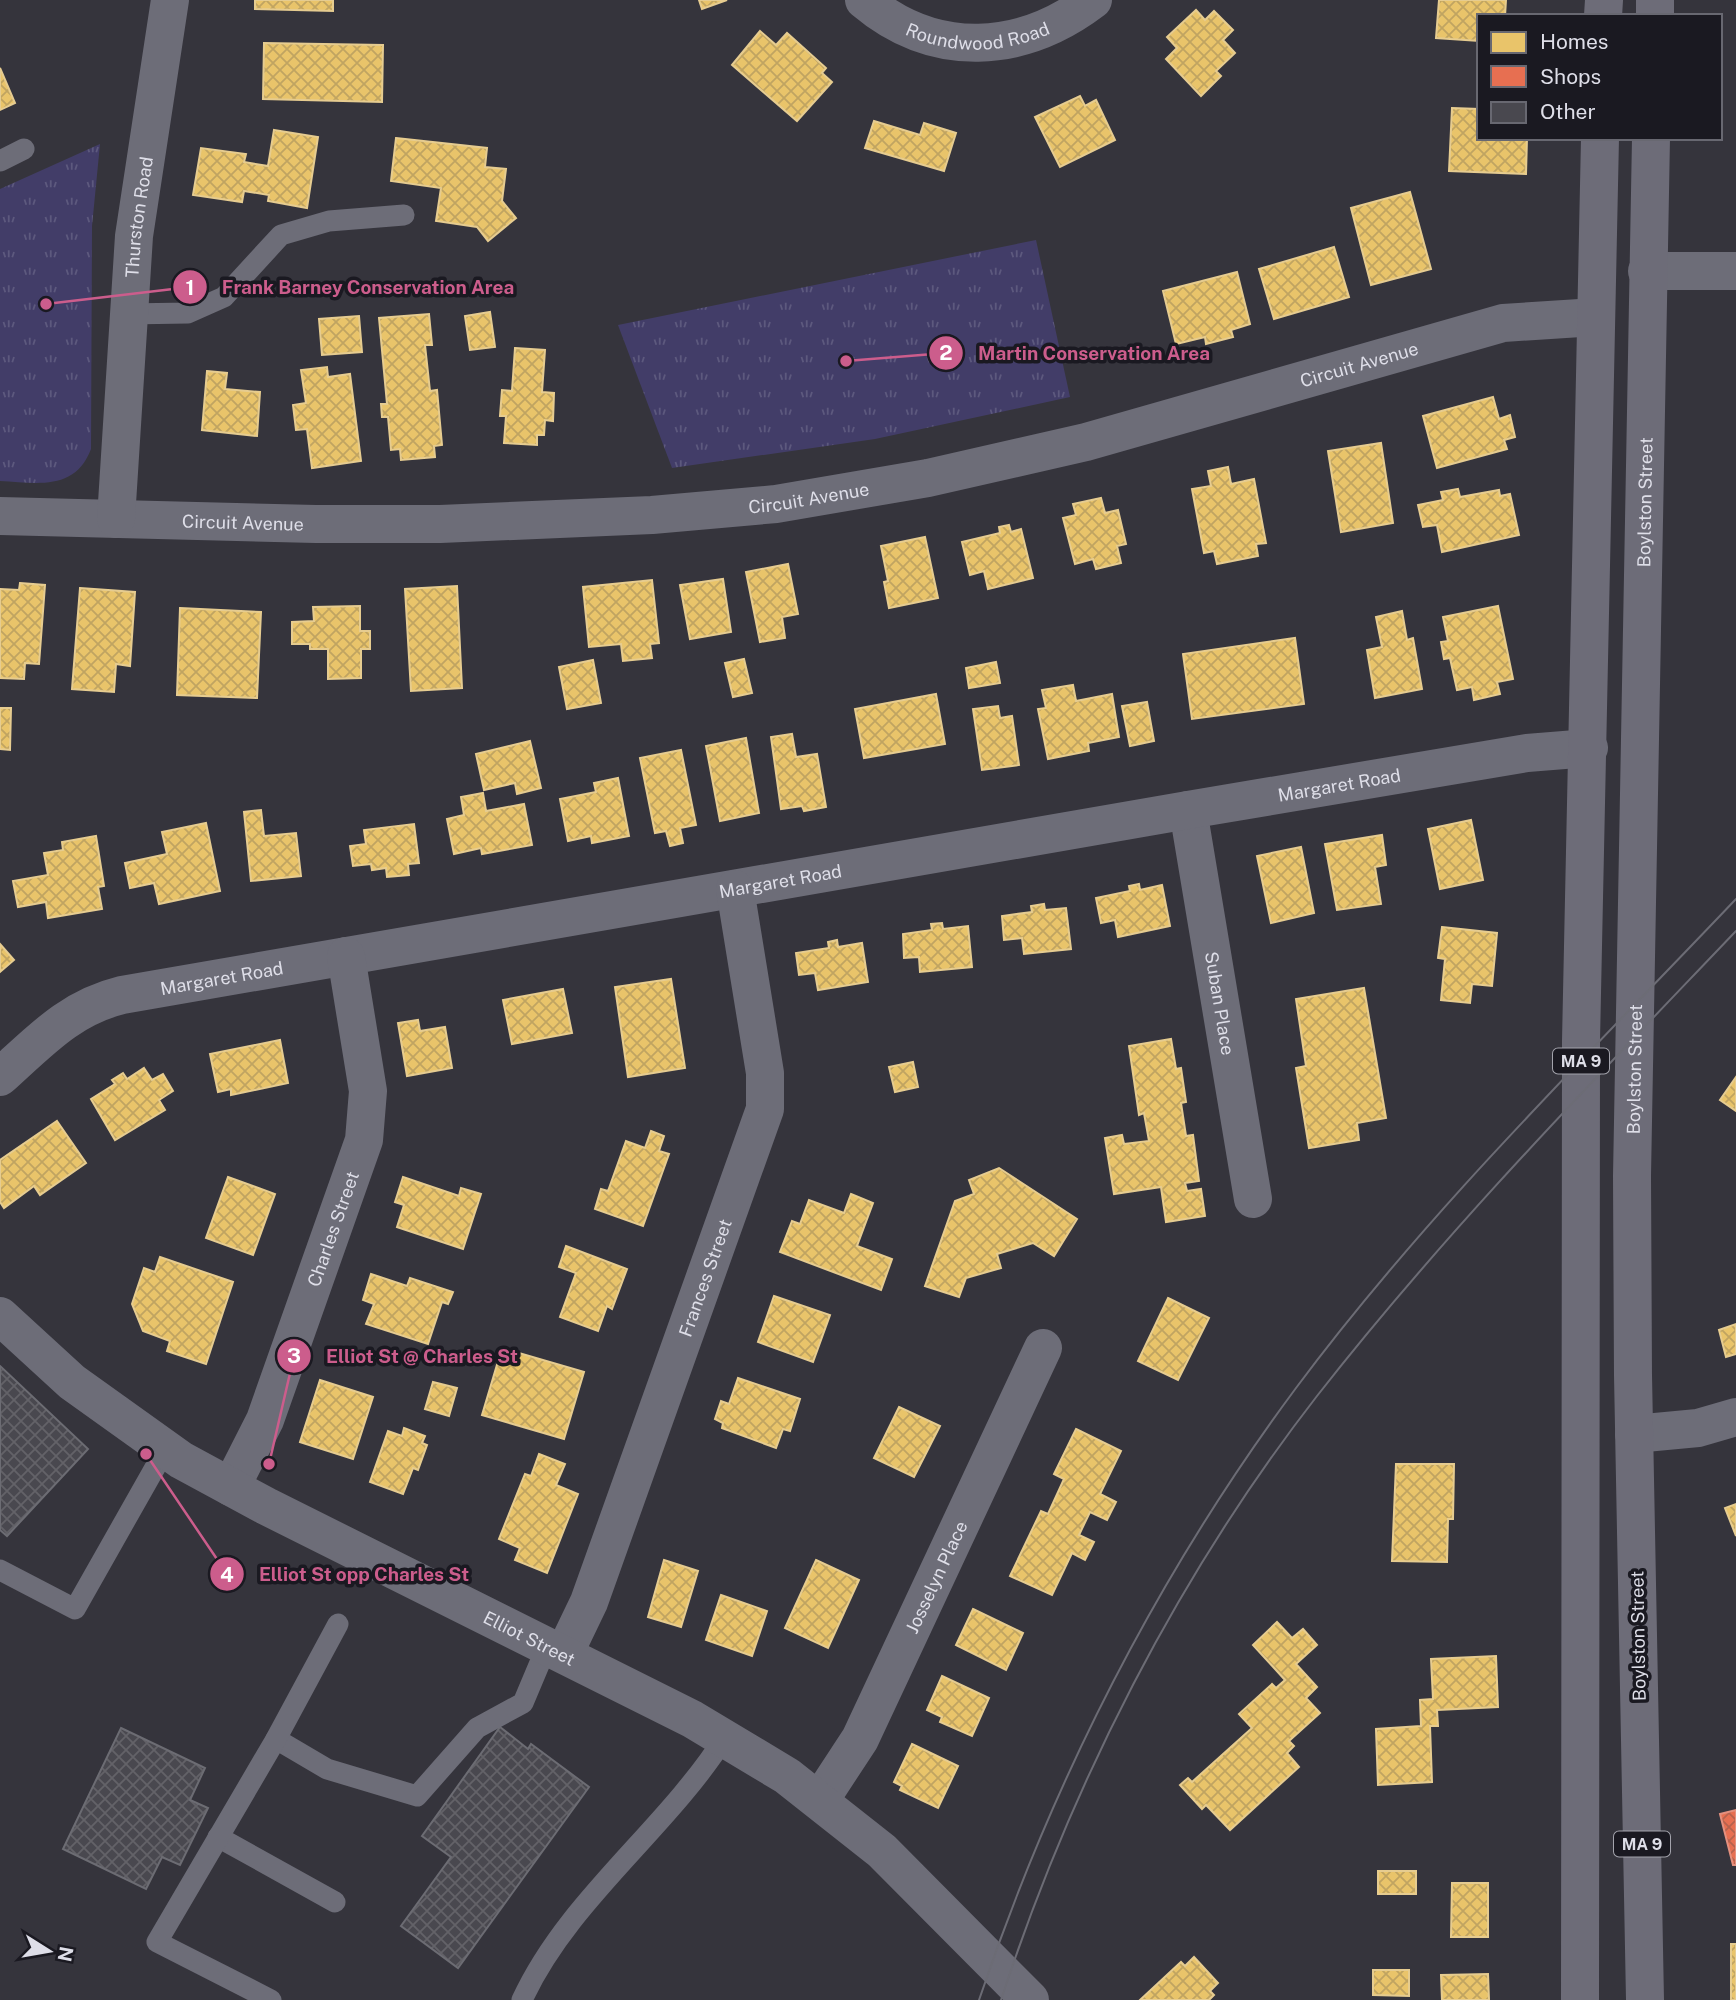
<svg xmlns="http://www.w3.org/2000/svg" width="1736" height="2000" font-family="'Public Sans',sans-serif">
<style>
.park{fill:url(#park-tufts)}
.homes{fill:url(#homes-cross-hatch);stroke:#e6cc90;stroke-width:2}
.shops{fill:url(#shops-cross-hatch);stroke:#e4907e;stroke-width:2}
.building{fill:url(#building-cross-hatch);stroke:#6c6c73;stroke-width:2}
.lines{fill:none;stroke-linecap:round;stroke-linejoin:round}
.service{stroke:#6d6d78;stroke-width:21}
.minor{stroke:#6d6d78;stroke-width:38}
.tertiary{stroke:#6d6d78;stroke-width:38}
.trunk{stroke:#6d6c78;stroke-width:38}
.tram{stroke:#6c6c75;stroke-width:2}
.labels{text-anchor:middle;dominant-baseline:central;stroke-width:7;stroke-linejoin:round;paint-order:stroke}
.shield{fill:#1a1921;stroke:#a3a3ac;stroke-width:2}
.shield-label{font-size:16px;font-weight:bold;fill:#dedee8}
.street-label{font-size:18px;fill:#dedee8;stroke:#1a1921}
.leader{fill:none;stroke:#cc5d8c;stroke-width:2.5}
.callout-dot{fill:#cc5d8c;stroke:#1a1921;stroke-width:2.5}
.mark-label{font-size:21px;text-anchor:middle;font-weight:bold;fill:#fff}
.callout-label{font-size:19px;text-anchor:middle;font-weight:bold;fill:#cc5d8c;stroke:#1a1921;stroke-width:7;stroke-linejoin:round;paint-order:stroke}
</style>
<defs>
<pattern id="park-tufts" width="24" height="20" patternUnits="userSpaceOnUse" patternTransform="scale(1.75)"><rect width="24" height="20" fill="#423d68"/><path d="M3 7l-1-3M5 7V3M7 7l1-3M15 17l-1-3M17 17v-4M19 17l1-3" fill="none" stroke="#5d597e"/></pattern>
<pattern id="homes-cross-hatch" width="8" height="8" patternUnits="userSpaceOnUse" patternTransform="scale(1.75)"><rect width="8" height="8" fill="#e9c46a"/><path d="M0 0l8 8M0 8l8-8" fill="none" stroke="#c0a461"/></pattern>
<pattern id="shops-cross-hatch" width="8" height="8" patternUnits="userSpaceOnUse" patternTransform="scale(1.75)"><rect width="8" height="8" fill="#e76f51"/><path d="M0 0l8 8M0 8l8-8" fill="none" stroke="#b6624e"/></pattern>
<pattern id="building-cross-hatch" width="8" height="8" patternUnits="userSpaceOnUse" patternTransform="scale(1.75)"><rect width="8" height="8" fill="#49484f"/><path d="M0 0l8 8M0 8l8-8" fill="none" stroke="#636268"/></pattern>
</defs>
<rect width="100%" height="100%" fill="#35343c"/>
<g class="park">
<path d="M100 144 92 226 91 449C75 491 38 483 0 481V189Z"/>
<polygon points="1036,240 1070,397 875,439 672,468 618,325"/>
</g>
<g class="homes">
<polygon points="255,0 333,0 333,11 255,9"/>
<polygon points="699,0 727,0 702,9"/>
<polygon points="1439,0 1506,0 1505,16 1479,16 1479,41 1436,38"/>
<polygon points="1196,10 1205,20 1214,11 1233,30 1223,40 1235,53 1216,71 1221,76 1201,96 1166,59 1177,48 1167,37"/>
<polygon points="760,31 776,45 787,33 826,68 822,73 832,82 797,121 732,65"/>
<polygon points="264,43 383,45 382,102 263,99"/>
<polygon points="0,68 15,103 0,110"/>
<polygon points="1080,96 1085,106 1096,100 1115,140 1060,167 1035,117"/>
<polygon points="1452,108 1479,109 1479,138 1527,138 1526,174 1449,171"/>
<polygon points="874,121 920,135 924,123 956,133 944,171 865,148"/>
<polygon points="274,130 318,137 307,208 268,201 269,195 244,191 242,202 193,195 201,148 246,154 244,162 268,166"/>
<polygon points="396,138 487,148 485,167 506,169 502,201 516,218 488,241 477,227 436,221 441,188 391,181"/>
<polygon points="1410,192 1431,269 1371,285 1351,208"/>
<polygon points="1334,247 1349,297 1274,319 1259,269"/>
<polygon points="1237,272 1250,324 1231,330 1233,337 1206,344 1205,337 1176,344 1163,291"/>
<polygon points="490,312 495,347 470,350 465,316"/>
<polygon points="429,314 432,345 425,345 430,391 437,390 442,445 434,446 435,457 401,460 400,449 391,450 388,417 382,417 381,404 387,404 379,318"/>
<polygon points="359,316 362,352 322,355 319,319"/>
<polygon points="515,348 545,350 542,392 554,393 553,421 545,420 544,435 537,435 537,445 504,443 506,416 500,416 502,390 512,391"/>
<polygon points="327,367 328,377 350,374 361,461 312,468 307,429 296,430 293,405 306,403 301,370"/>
<polygon points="207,371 227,373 225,389 260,392 257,436 202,430"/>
<polygon points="1493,397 1499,419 1510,415 1515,437 1504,440 1507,449 1437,468 1423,416"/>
<polygon points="1381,443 1393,523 1341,532 1328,451"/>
<polygon points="1228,467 1231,484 1254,479 1266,543 1256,544 1258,556 1217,564 1214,551 1204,553 1192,489 1211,486 1208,471"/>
<polygon points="1458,489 1460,497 1499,490 1500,496 1510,494 1519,535 1442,552 1437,525 1423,527 1418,505 1443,500 1441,492"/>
<polygon points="1101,498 1105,513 1118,510 1126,544 1117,546 1121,563 1096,569 1093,559 1075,564 1063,518 1076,515 1073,504"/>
<polygon points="1009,525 1011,532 1021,529 1033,578 988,589 984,571 970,575 962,542 1000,533 999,527"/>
<polygon points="925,537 938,598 889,608 884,582 888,581 881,546"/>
<polygon points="788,564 798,614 782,617 785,638 760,642 746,572"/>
<polygon points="723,579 731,632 690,639 680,585"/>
<polygon points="652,580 659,643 650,644 652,658 623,661 621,644 589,647 583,587"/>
<polygon points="20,583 45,585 39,664 25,663 24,679 0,678 0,589 19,590"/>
<polygon points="457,586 462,688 411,691 405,589"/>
<polygon points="80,588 135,592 130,666 116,664 114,692 72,689"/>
<polygon points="360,606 360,631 370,631 370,649 361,649 361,678 328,679 328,649 310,649 310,644 292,644 292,622 314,621 313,607"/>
<polygon points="1498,606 1513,679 1497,682 1500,694 1474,700 1472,687 1457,690 1450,658 1444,659 1441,642 1448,641 1443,617"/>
<polygon points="180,608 261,612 257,698 177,695"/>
<polygon points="1402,611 1407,640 1413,638 1422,689 1375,698 1367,650 1382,647 1376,617"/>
<polygon points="1295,638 1304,704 1192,719 1183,654"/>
<polygon points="744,659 752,693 733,697 725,663"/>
<polygon points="593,660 601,703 567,709 559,667"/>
<polygon points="996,662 1000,683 969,688 966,668"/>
<polygon points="1073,685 1076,701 1112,694 1119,737 1088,743 1089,751 1048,759 1038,709 1046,708 1042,690"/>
<polygon points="936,694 945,744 864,758 855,709"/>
<polygon points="1147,702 1154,741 1130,746 1122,706"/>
<polygon points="998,706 1000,718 1012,716 1019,765 982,770 973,709"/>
<polygon points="0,708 11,708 10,750 0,749"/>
<polygon points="792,734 796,757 817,754 826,807 804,811 802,806 781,809 771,737"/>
<polygon points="746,738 759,813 720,821 706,746"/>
<polygon points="530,741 541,788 517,794 515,783 484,790 476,754"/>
<polygon points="681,750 696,825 680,828 683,843 670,846 666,831 655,833 640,758"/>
<polygon points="618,778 629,836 592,843 591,836 568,841 560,799 596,792 594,783"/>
<polygon points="483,793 486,811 524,804 532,845 482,854 481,848 454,854 447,819 464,815 461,797"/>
<polygon points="261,810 264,836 296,833 301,876 251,881 244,812"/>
<polygon points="1471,820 1483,880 1440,889 1428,829"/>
<polygon points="206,823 220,891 159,904 154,883 130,888 125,863 167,854 162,832"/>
<polygon points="414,824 419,863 408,864 409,875 387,877 386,868 372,870 371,864 353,866 350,846 366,844 364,830"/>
<polygon points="1382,835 1386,865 1375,867 1381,904 1337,910 1325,844"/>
<polygon points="96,836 104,886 98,887 102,909 48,918 46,902 18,907 13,881 48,875 44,853 63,850 62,842"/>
<polygon points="1301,847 1314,913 1271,923 1257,856"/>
<polygon points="1139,884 1140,890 1162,885 1170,926 1118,937 1115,920 1101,923 1096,898 1130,891 1129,886"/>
<polygon points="1044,904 1045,910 1066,908 1071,949 1024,954 1022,938 1004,940 1002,916 1032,912 1031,906"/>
<polygon points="942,923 943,929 968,926 972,967 920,972 919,957 904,958 903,934 932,930 931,924"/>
<polygon points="1442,927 1497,933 1492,986 1472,984 1470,1003 1441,1000 1445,959 1438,958"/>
<polygon points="837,940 838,947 862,943 868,982 818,990 815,973 799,975 796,953 829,948 828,942"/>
<polygon points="0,944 14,960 0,972"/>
<polygon points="671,979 685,1068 628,1077 615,987"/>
<polygon points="1364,988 1386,1118 1357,1123 1359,1140 1309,1148 1296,1068 1306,1066 1296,999"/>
<polygon points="563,989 572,1033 512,1044 503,1000"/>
<polygon points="418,1020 420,1031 445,1027 452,1068 407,1076 398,1023"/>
<polygon points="1171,1039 1176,1069 1181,1068 1186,1102 1181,1103 1186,1136 1193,1135 1199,1181 1185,1183 1187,1191 1201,1189 1205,1216 1166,1222 1161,1187 1114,1194 1105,1138 1122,1135 1124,1144 1149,1141 1144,1113 1139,1115 1129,1046"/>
<polygon points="280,1040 288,1083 231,1095 231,1089 218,1092 210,1054"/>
<polygon points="913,1062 918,1087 895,1092 889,1067"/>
<polygon points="144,1068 152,1080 163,1074 173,1091 159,1100 165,1110 115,1140 91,1099 115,1084 112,1080 123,1073 127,1079"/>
<polygon points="1736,1077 1736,1111 1720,1100"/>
<polygon points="57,1121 86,1163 40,1195 34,1186 4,1208 0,1202 0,1160"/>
<polygon points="651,1131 664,1136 659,1151 669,1154 643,1226 595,1209 601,1189 608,1191 626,1141 645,1148"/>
<polygon points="999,1168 1077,1219 1054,1256 1033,1243 997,1254 1001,1268 966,1278 959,1297 925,1286 955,1201 974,1194 969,1180"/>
<polygon points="228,1177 275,1194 253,1255 206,1238"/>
<polygon points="403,1177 459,1196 461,1188 481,1194 463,1249 397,1227 404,1205 395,1202"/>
<polygon points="851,1194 873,1203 857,1246 892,1259 881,1290 780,1252 792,1221 800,1224 809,1200 844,1213"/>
<polygon points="566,1246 627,1269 612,1309 607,1306 598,1331 560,1317 576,1273 559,1267"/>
<polygon points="160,1257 233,1282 206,1364 167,1351 170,1341 143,1331 132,1304 144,1268 155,1272"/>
<polygon points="371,1274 407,1286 410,1278 453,1292 448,1304 442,1302 428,1344 366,1324 374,1304 363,1300"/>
<polygon points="774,1296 830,1315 813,1362 758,1342"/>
<polygon points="1168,1298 1209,1318 1178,1380 1138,1361"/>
<polygon points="1736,1324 1736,1354 1726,1357 1719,1330"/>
<polygon points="502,1348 584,1372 564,1439 482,1415"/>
<polygon points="738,1378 800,1399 790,1431 783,1429 776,1448 722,1428 723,1423 715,1419 721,1401 729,1404"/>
<polygon points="320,1380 373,1397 353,1459 300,1442"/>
<polygon points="433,1382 457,1388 449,1416 425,1409"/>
<polygon points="899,1407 940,1426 914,1477 874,1458"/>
<polygon points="404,1428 425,1436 422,1443 427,1445 418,1470 413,1468 403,1494 370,1482 388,1431 402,1436"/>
<polygon points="1076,1429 1121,1451 1100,1494 1116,1502 1107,1520 1090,1512 1079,1535 1094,1542 1085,1560 1072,1553 1052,1595 1010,1576 1041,1511 1048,1514 1064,1479 1054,1474"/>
<polygon points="539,1454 565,1464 556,1485 578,1494 547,1573 515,1560 520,1548 499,1539 525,1474 531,1476"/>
<polygon points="1396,1464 1454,1464 1453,1519 1448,1519 1447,1562 1392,1561"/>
<polygon points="1736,1504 1736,1536 1725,1508"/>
<polygon points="664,1560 698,1571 681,1627 648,1617"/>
<polygon points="816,1560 859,1580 828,1648 785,1628"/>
<polygon points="721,1595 767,1611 752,1656 706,1640"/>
<polygon points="973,1609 1023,1633 1006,1670 956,1645"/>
<polygon points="1277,1622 1292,1638 1303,1629 1317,1645 1296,1664 1317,1687 1306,1698 1320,1713 1289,1741 1294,1746 1287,1753 1299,1767 1230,1830 1206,1805 1202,1809 1180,1785 1188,1778 1192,1782 1252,1728 1239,1714 1272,1684 1276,1688 1285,1680 1253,1645"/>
<polygon points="1496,1656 1498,1707 1437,1710 1438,1726 1430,1726 1432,1782 1378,1785 1376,1729 1421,1726 1420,1700 1433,1699 1431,1659"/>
<polygon points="942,1676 989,1698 972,1736 940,1722 942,1717 927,1710"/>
<polygon points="912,1744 958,1766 938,1808 900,1790 902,1786 894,1782"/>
<rect x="1378" y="1871" width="38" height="23"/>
<polygon points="1452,1883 1488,1883 1488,1937 1451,1937"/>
<rect x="1731" y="1944" width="5" height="56"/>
<polygon points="1194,1957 1218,1983 1210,1991 1214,1995 1209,2000 1140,2000 1181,1962 1185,1966"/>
<polygon points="1373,1970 1409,1970 1409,1996 1373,1995"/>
<polygon points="1488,1974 1489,2000 1442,2000 1441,1975"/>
</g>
<polygon class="shops" points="1736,1810 1736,1865 1733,1865 1720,1814"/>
<g class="building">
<polygon points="0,1366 88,1449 7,1536 0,1530"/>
<polygon points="500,1727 528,1749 531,1744 589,1787 458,1968 401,1926 451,1857 422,1836"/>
<polygon points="121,1728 205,1768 190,1800 208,1808 180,1865 162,1857 146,1889 63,1849"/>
</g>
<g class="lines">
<g class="service">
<polyline points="0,161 24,149"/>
<polyline points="127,314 188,313 224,297 281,235 329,221 404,215"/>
<polyline points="0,1570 75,1609 165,1450"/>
<polyline points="276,1739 327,1769 417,1796 477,1728 523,1703 547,1646"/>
<polyline points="218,1837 335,1902"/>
<polyline points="271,2000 157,1942 276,1739 338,1624"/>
<path d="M522 2000C568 1900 666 1830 725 1737"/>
</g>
<g class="minor">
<path id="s1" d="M864 0C935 60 1022 54 1093 0"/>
<polyline points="1647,271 1736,271"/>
<path id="s2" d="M0 516 316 524H440L652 515 776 504 928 478 1086 442 1503 323 1596 317"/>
<path id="s3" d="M116 519 134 236 170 0"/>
<path id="s4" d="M1188 810 1253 1199"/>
<path id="s5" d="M0 1077C40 1041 69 1008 122 995L1188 810 1527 753 1589 748"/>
<polyline points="1634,1434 1698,1428 1736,1417"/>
<path id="s6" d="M231 1487 265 1420 364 1140 368 1091 346 956"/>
<path id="s7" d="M564 1654 589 1602 765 1109V1073L735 889"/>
<path id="s8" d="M820 1800 860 1739 1043 1348"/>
</g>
<path class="tertiary" id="s9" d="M0 1316 72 1382 181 1460 266 1506 692 1719 787 1776 882 1851 1030 2000"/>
<g class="trunk">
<polyline points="1603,16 1604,0"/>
<polyline points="1655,16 1655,0"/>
<polyline points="1580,2000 1581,1041 1600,138"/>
<path id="s10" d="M1645 2000 1633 1375 1632 1176 1651 138"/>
</g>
<g class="tram">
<path d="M979 2000C1053 1780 1158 1574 1296 1388 1427 1212 1585 1058 1736 899"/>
<path d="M1001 2000C1071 1785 1178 1575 1317 1396 1446 1231 1592 1082 1736 931"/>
</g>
</g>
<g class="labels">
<g class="shield">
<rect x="1553" y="1048.5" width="56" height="25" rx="5"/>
<rect x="1614" y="1831.5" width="56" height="25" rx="5"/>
</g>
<g class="shield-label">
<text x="1581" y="1061">MA 9</text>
<text x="1642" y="1844">MA 9</text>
</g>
<g class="street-label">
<text stroke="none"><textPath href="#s1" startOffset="124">Roundwood Road</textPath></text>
<text stroke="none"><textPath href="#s3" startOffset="303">Thurston Road</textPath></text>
<text stroke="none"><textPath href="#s2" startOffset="1377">Circuit Avenue</textPath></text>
<text stroke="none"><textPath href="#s2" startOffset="810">Circuit Avenue</textPath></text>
<text stroke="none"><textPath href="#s10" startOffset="1498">Boylston Street</textPath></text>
<text stroke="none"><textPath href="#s2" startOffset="243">Circuit Avenue</textPath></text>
<text stroke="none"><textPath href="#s5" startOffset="1384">Margaret Road</textPath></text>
<text stroke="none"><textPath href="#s5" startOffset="817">Margaret Road</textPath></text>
<text stroke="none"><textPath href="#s5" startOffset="250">Margaret Road</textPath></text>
<text stroke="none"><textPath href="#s4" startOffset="196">Suban Place</textPath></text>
<text stroke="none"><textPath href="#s10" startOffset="931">Boylston Street</textPath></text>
<text stroke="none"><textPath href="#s6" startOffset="278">Charles Street</textPath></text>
<text stroke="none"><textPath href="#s7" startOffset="402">Frances Street</textPath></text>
<text stroke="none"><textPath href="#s8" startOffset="252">Josselyn Place</textPath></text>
<text transform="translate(1638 1636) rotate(-91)">Boylston Street</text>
<text stroke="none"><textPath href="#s9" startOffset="623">Elliot Street</textPath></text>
</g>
</g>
<path class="leader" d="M46 304L190 287M846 361L946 353M269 1464L294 1356M146 1454L227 1574"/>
<g class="callout-dot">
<circle cx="46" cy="304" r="7"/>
<circle cx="846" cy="361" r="7"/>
<circle cx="269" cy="1464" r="7"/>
<circle cx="146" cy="1454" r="7"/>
<circle cx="190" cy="287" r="18"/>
<circle cx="946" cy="353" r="18"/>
<circle cx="294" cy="1356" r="18"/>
<circle cx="227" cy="1574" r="18"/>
</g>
<g class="mark-label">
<text x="190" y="295">1</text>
<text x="946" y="360">2</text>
<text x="294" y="1363">3</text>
<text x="227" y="1582">4</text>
</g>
<g class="callout-label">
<text x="368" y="294">Frank Barney Conservation Area</text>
<text x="1094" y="360">Martin Conservation Area</text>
<text x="422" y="1363">Elliot St @ Charles St</text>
<text x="364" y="1581">Elliot St opp Charles St</text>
</g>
<rect x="1477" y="14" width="245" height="126" fill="#1a1921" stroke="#686871" stroke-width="2"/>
<rect x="1491" y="32" width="35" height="21" fill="#e9c46a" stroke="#686871" stroke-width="2"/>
<text x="1540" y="49" font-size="21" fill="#dedee8">Homes</text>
<rect x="1491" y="66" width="35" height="21" fill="#e76f51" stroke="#686871" stroke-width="2"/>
<text x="1540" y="84" font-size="21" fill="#dedee8">Shops</text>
<rect x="1491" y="102" width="35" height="21" fill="#49484f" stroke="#686871" stroke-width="2"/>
<text x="1540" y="119" font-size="21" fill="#dedee8">Other</text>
<g transform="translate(49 1951) rotate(101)" stroke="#1a1921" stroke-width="5" paint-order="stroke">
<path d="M0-5L12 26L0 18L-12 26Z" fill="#dedee8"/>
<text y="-10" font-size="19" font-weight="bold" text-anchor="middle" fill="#dedee8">N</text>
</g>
</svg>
